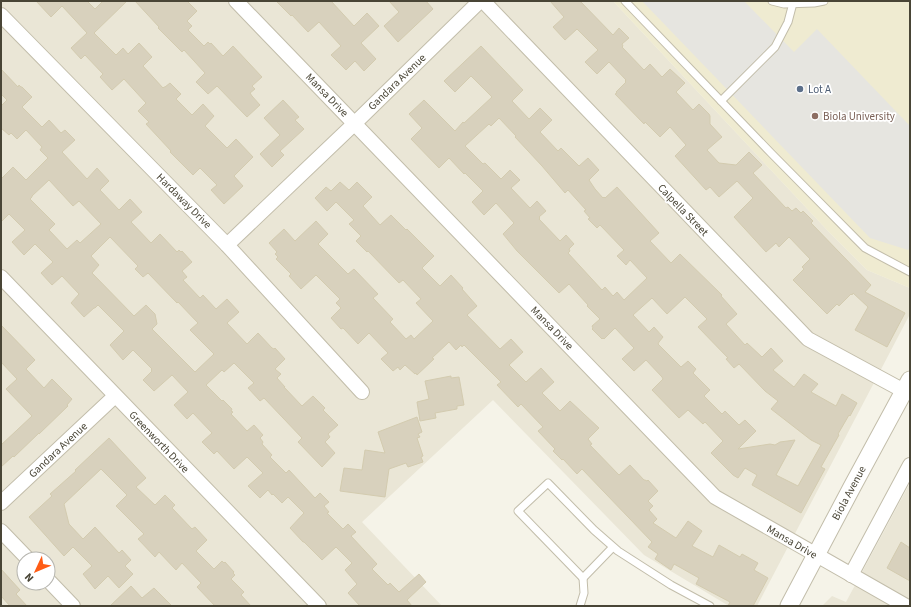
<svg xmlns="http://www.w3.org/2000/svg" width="911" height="607" font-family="'Source Sans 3',sans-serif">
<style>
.residential{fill:#eae6d6;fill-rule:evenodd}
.education{fill:#efebd1}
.parking{fill:#e6e5e0}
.building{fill:#d8d1bd;stroke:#d3cbaf;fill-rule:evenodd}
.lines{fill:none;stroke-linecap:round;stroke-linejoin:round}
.service-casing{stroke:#c2bdaa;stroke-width:9}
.minor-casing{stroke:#c2bdaa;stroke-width:16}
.tertiary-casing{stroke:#c2bdaa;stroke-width:19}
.service{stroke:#fff;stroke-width:7}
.minor{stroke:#fff;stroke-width:14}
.tertiary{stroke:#fff;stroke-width:17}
.service-dot{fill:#5c6f8a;stroke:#fff;stroke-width:1.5}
.education-dot{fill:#8d6e63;stroke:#fff;stroke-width:1.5}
.labels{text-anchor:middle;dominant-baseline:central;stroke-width:3.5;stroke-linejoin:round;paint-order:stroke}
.street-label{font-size:11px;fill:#494536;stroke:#fff}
.service-label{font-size:11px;fill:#4e5e75;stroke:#fff;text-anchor:start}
.education-label{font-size:11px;fill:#785e54;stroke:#fff;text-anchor:start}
</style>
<rect width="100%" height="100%" fill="#f5f3e8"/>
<g class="residential">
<path d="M1 1H613L828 231 867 270 910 288V314L757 606H729L644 555 493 400 362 522 442 606H1ZM24 559H48V583H24Z"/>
<polygon points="910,483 910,606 822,606 832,596 846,602"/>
</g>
<polygon class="education" points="613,1 910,1 910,288 867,270 828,231"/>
<polygon class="parking" points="642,1 744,1 794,52 817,29 910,126 910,247 908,250 870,238"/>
<g class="building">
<polygon points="36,1 87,1 95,9 103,1 127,1 94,33 116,55 123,48 128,54 139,43 152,57 143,66 163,88 164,87 165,87 170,83 181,94 176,99 192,115 203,104 214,116 205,126 227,148 236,139 253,157 234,176 243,186 224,204 211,190 217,185 200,168 193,175 170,152 171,151 146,124 149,122 138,111 146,103 124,79 112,90 100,77 103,74 85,55 81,59 71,48 87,33 62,6 51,17"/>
<polygon points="135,1 187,1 197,11 187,21 192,26 188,30 204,46 208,42 210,44 211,43 223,56 233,46 262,77 252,86 255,89 250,93 252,96 260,105 247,117 217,86 208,94 196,82 205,73 184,50 182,52 158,28 159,27"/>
<polygon points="276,1 331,1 354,26 367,13 379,26 361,43 376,59 364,71 355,61 346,70 331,55 341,46 319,22 308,32 292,15 291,16"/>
<polygon points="389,1 426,1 433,9 398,42 384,26 399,12"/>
<polygon points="550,1 580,1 613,35 619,28 629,38 622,44 623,46 622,47 644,70 650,64 662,77 670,69 685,83 676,92 693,110 699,104 709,114 710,116 710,124 722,137 707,150 719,163 736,165 749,152 762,165 753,173 786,208 788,207 792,211 796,208 801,213 803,211 813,221 811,223 871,285 865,292 905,313 887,347 855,330 868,307 853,293 852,295 851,294 839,306 837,304 827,314 793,280 804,269 802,267 810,259 789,237 779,247 776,243 766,252 734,217 753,198 737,181 719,197 710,187 706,190 675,156 686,145 670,127 660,137 645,122 644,124 615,94 617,93 616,92 626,82 625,81 626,80 609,62 597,74 585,62 598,50 577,29 565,40 553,27 564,17"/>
<path d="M481 46 523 90 512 101 529 119 540 108 552 120 540 132 558 151 561 148 579 166 588 158 599 170 589 180 595 189 603 198 604 197 605 198 617 187 659 233 650 241 671 263 680 254 722 295 721 296 737 314 726 324 745 345 747 343 762 357 771 348 783 361 773 370 794 387 804 374 818 384 811 392 836 406 842 394 857 403 850 416 849 415 838 434 839 435 821 467 825 469 801 513 752 485 757 475 745 468 738 478 733 475 711 453 723 441 705 422 703 424 688 410 679 418 652 390 663 379 662 377 646 360 634 371 622 359 634 348 615 328 604 339 603 338 602 339 592 329 593 328 592 326 600 319 587 306 588 305 569 284 559 293 517 251 503 234 514 223 496 203 484 215 472 202 483 191 465 173 464 174 449 158 439 168 411 139 422 128 409 114 424 100 455 131 463 122 464 123 492 97 471 76 455 92 444 81ZM499 118 516 136 515 137 542 166 565 193 568 190 586 210 584 211 590 218 588 219 597 228 600 225 624 250 617 256 626 265 630 260 647 278 624 300 617 292 613 296 605 287 602 290 568 253 570 251 569 249 574 244 566 235 560 241 539 219 540 218 539 217 546 211 537 201 530 208 511 188 520 180 510 170 501 179 485 163 483 164 465 146 489 124 491 126ZM685 297 707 319 698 327 728 358 726 359 734 368 739 364 765 391 778 401 771 409 811 440 821 445 798 486 776 475 795 440 780 442 775 445 770 444 738 449 756 431 745 420 739 425 725 411 722 414 704 396 710 390 693 373 696 369 688 361 681 367 658 344 659 342 663 337 654 327 649 332 633 315 652 298 667 314Z"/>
<path d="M1 69 18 87 19 85 21 87H22L32 97 22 107 42 127 49 120 61 133 65 130 75 140 62 152 87 179 97 168 109 181 100 190 119 210 130 199 142 212 131 222 151 243 160 234 177 252 179 250 181 252 182 251 192 262 182 271 187 277 183 280 200 298 203 295 216 309 227 299 239 312 227 323 247 344 258 333 272 348 274 349 275 348 285 359 275 369 281 374 277 378 285 387H284L302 406 313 396 325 408 323 410 338 425 328 434 330 437 325 442 335 453 322 467 298 442 302 438 264 398 260 401 248 388 254 383 234 363 224 372 222 370 206 385 222 401 223 400 232 409 231 411 233 412 231 414 247 431 254 425 263 435 260 438 263 442 262 444 272 455 270 457 286 473 289 470 315 498 320 493 329 502 324 506 329 512 327 513 343 529 348 524 356 532 351 536 377 564 372 569 388 585 390 583 399 592 419 574 426 582 407 600 412 606H360L348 593 357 584 345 570 352 563 336 547 322 560 304 542H303L290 528 304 513 288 497 282 503 273 494 272 495 268 490 260 498 248 486 263 473 247 457 234 469 217 451 214 454 202 442 212 433 193 413 187 419 174 405 188 392 172 375 154 391 143 380 152 371 151 370 152 369 133 350 123 360 110 345 124 331 98 305 95 308H94L84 317 71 303 79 294 62 276 52 285 41 273 53 262 35 244 24 255 12 242 25 230 9 214 1 222V179L13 167 26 180 48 158 40 150 42 147 26 130 17 139 11 133 9 135 1 128V106L7 100 1 94ZM49 180 73 206 79 201 101 224 80 243 77 240 67 249 49 230 55 224 30 199 32 197V196ZM110 237 138 266 135 269 143 277 148 273 177 303 178 302 198 323 190 330 214 354 195 372 152 329 157 324 155 314 146 305 134 316 92 273 99 265 91 256Z"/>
<polygon points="283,100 299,117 295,120 304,129 280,151 284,155 272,167 260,154 280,135 264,118"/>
<polygon points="340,182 349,190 357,182 372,197 363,206 380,225 391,215 406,230 407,229 434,256 422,268 440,286 451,275 463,288 462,289 477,306 467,315 500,349 511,339 523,352 509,365 526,382 541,368 554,382 542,393 560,411 570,401 599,428 588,439 592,444 590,445 619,475 630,465 644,480 645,480 647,481 648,480 658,491 648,501 653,506 649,510 657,519 653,523 676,538 688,521 702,531 692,546 713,557 719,545 740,557 742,554 758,563 754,570 768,578 753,606 728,606 730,602 696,584 699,578 674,564 671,570 655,559 658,554 648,547 652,542 582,469 577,474 563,459 562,460 553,451 555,449 538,431 543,427 521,404 518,407 497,385 501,382 464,345 462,347 461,345 456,350 449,342 432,358 434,359 417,375 416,373 415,374 405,365 400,370 398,367 393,371 381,359 388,353 369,333 358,344 345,330 343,328 341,329 331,318 341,308 336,303 340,299 316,275 301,289 289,276 291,274 276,259 278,257 275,254 277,252 269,243 284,229 295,241 316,221 328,234 318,244 348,274 354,269 378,294 373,298 393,319 390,322 406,339 411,335 414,339 433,321 416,303 421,299 403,280 399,283 368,251 367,252 356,241 361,236 349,224 354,220 336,202 327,211 315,198 326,187 331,191"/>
<polygon points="1,325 35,360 26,369 44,388 52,379 72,399 67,405 68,406 39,434 39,433 14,457 13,456 1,467 1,445 32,416 6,389 17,379 1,362"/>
<polygon points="451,376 451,378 459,377 464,405 457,406 457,409 435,413 436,418 420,421 417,402 429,399 425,381"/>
<polygon points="417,417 422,432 418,434 420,437 417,438 423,456 421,457 423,462 408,467 406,463 389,469 385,497 340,491 344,468 362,470 365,450 385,453 378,432"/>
<polygon points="109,438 146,478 136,487 155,505 165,495 175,505 172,508 192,529 195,527 207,540 196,551 214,569 222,561 224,563 225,562 234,572 233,573 235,575 231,579 244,592 241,595 251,606 215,606 197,587 201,583 182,563 176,570 159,552 155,557 138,539 144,534 116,506 127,495 101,469 64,504 69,524 83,539 95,527 119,553 122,550 131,560 125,566 133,574 119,588 108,576 95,589 83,574 92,566 73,547 64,556 29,517 52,496 50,494 76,471 75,470"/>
<polygon points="901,542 910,548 910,581 887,568"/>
<polygon points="1,569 20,590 16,594 27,606 10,606 1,596"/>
<polygon points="131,586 142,598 154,588 172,606 110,606"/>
</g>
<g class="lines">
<g class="service-casing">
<g id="service">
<polyline points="625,1 771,153 856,239 865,248 910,272"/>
<polyline points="772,1 784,4 814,3 824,1"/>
<polyline points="721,101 775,47 788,22 793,3"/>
<polyline points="613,547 583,578 518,511 548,483 594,530 618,551 671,585 710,606"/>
<polyline points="580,606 584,593 583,578"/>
</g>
</g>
<g class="minor-casing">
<g id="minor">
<polyline points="236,1 715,497 906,606"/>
<polyline points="483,1 808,339 904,391"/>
<polyline points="1,15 227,245 362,392"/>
<polyline points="227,245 354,124 480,1"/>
<polyline points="1,277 319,606"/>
<polyline points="1,503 115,396"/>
<polyline points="1,531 28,559"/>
<polyline points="851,575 910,465"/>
<polyline points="48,580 73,606"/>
</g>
</g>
<g class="tertiary-casing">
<polyline id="tertiary" points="789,606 852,487 910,380"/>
</g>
<use href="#service" class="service"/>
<use href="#minor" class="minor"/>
<use href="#tertiary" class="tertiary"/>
</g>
<circle class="service-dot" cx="800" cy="89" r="4"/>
<circle class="education-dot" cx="815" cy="116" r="4"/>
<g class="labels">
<g class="street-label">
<text transform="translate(397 82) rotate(-44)">Gandara Avenue</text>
<text transform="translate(327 95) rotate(46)">Mansa Drive</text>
<text transform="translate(184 201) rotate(45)">Hardaway Drive</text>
<text transform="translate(683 210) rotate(46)">Calpella Street</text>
<text transform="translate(552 328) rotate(46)">Mansa Drive</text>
<text transform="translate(159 442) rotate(46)">Greenworth Drive</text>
<text transform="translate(58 450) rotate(-43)">Gandara Avenue</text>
<text transform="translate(849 493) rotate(-62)">Biola Avenue</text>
<text transform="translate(792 542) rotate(30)">Mansa Drive</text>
</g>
<g class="service-label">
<text x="808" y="89">Lot A</text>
</g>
<g class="education-label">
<text x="823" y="116">Biola University</text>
</g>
</g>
<rect width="911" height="607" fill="none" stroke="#494536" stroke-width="4"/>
<g transform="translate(36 571) rotate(226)"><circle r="19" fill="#ffffff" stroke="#b6b5af"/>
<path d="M0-3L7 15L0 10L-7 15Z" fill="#ff5c15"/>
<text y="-6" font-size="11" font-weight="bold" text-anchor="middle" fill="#494536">N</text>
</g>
</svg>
